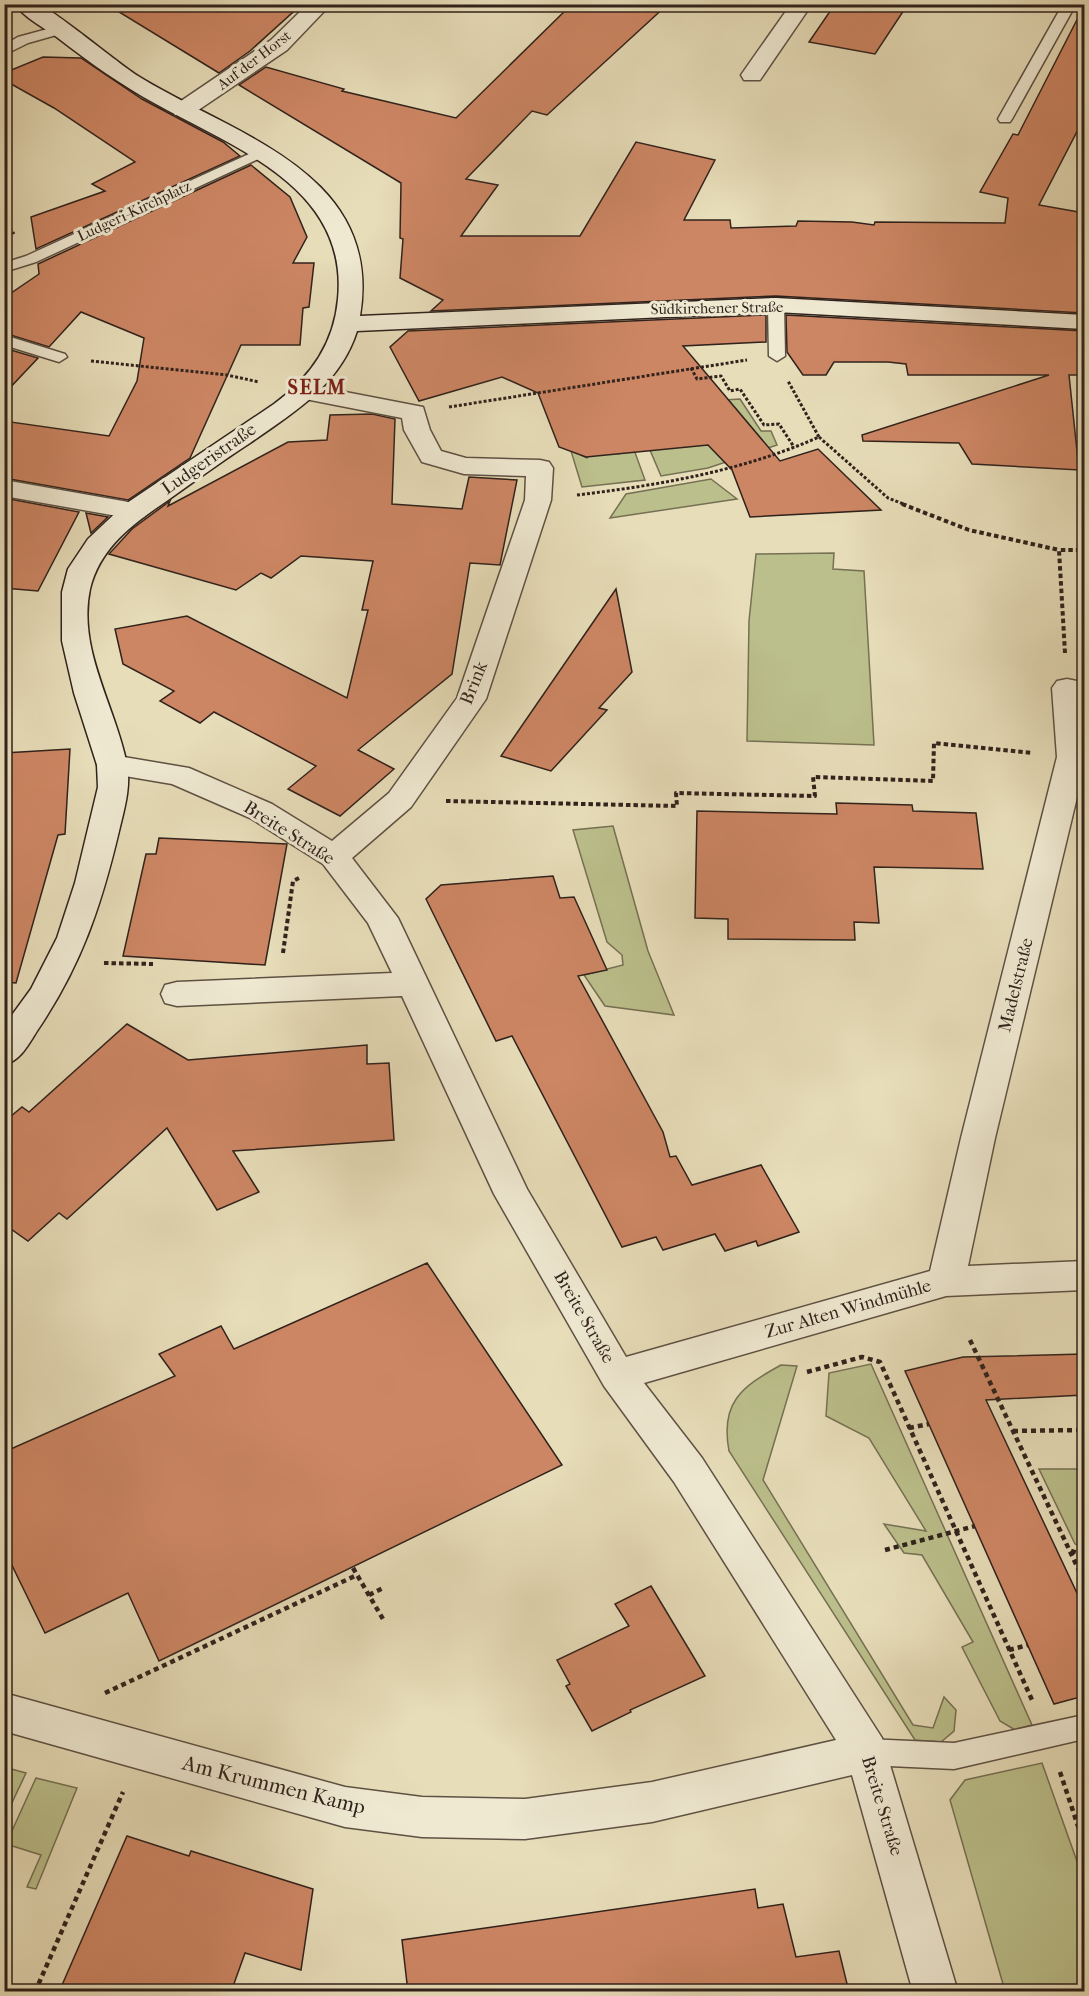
<svg xmlns="http://www.w3.org/2000/svg" width="1089" height="1996" font-family="'IM FELL French Canon',serif">
<style>
.green{fill:#bbbf8b;stroke:#767054;stroke-width:1.5}
.building{fill:#cd8664;stroke:#30221c;stroke-width:1.5}
.lines{fill:none;stroke-linecap:round;stroke-linejoin:round}
.lane-casing{stroke:#5e5143;stroke-width:3}
.street-casing{stroke:#5e5143;stroke-width:3}
.secondary-casing{stroke:#30221c;stroke-width:3}
.path-far2{stroke:#30221c;stroke-width:3;stroke-dasharray:3 2;stroke-linecap:butt}
.path-far1{stroke:#30221c;stroke-width:4;stroke-dasharray:4.5 3;stroke-linecap:butt}
.path{stroke:#30221c;stroke-width:4.5;stroke-dasharray:5 4;stroke-linecap:butt}
.lane{fill:#efe9d2;fill-rule:evenodd}
.street{fill:#efe9d2;fill-rule:evenodd}
.secondary{fill:#efe9d2;fill-rule:evenodd}
.labels{text-anchor:middle;dominant-baseline:central;stroke-width:6;stroke-linejoin:round;paint-order:stroke}
.far-street-label{font-size:15px;fill:#30221c;stroke:#efe9d2}
.street-label{font-size:18px;fill:#30221c;stroke:#efe9d2}
.far-district-label{font-size:20px;font-weight:bold;letter-spacing:1.5px;fill:#7a1f14;stroke:#efe9d2}
.near-street-label{font-size:21px;fill:#30221c;stroke:#efe9d2}
</style>
<rect width="100%" height="100%" fill="#e7ddb9"/>
<filter id="stains"><feTurbulence type="fractalNoise" baseFrequency=".00333" numOctaves="4"/><feColorMatrix values="0 0 0 0 .2 0 0 0 0 .09 0 0 0 0 .02 0 0 0 .5 -.17"/></filter>
<radialGradient id="worn" r=".72"><stop offset=".6" stop-color="#630" stop-opacity="0"/><stop offset="1" stop-color="#630" stop-opacity=".3"/></radialGradient>
<g class="green">
<polygon points="740,399 761,431 771,431 777,445 708,468 661,476 650,450 736,409 733,406 723,408 724,400"/>
<polygon points="633,447 645,480 582,487 571,451 586,450 581,455 587,458 592,452 617,450 618,454"/>
<polygon points="711,479 737,499 610,518 626,494"/>
<polygon points="834,553 833,569 864,571 874,745 747,741 749,621 756,554"/>
<polygon points="613,826 648,951 674,1015 605,1006 584,975 623,965 622,955 607,942 573,830"/>
<polygon points="871,1364 1032,1725 1015,1730 1000,1721 962,1647 973,1642 922,1555 904,1553 884,1524 926,1531 869,1438 826,1416 829,1373"/>
<path d="M781 1365 797 1366 763 1480 913 1725 933 1728 944 1697 956 1710 954 1731 941 1742 915 1740 729 1451C720 1403 741 1387 781 1365Z"/>
<polygon points="1039,1469 1084,1469 1084,1547 1075,1544"/>
<polygon points="1042,1763 1084,1881 1084,1991 1005,1991 950,1800 965,1780"/>
<polygon points="4,1767 26,1773 9,1809 5,1807"/>
<polygon points="36,1778 77,1788 36,1889 27,1887 41,1855 6,1844"/>
</g>
<g class="building">
<polygon points="106,4 302,4 250,51 219,73"/>
<polygon points="572,4 668,4 547,115 532,111 466,179 498,185 461,236 580,236 636,142 715,160 684,220 730,220 731,228 796,226 798,221 852,222 874,225 875,222 1005,223 1008,198 980,192 1013,134 1018,135 1084,6 1084,118 1039,205 1084,213 1084,313 776,296 431,311 443,300 400,278 403,239 400,238 401,183 239,85 266,67 344,89 342,91 456,118"/>
<polygon points="835,4 908,4 875,54 809,42"/>
<polygon points="43,57 81,58 142,99 223,142 240,156 36,249 31,217 105,191 92,184 135,162 54,108 4,80 4,73"/>
<polygon points="251,165 290,197 307,237 293,263 314,263 309,307 303,308 300,345 241,345 190,458 128,500 4,478 4,421 109,436 137,381 144,338 81,312 49,347 4,333 4,298 39,274 38,264"/>
<polygon points="766,315 766,342 683,346 780,461 818,449 881,510 750,517 732,470 708,445 586,457 559,447 538,393 502,377 419,401 390,347 408,331"/>
<polygon points="786,315 1084,331 1084,375 1069,375 1079,470 972,464 959,443 863,441 862,435 1049,375 908,375 906,364 888,362 834,362 826,375 803,375 787,352"/>
<polygon points="4,348 38,358 4,394"/>
<polygon points="372,414 395,419 392,504 462,509 469,477 517,480 500,565 470,563 452,674 358,750 394,769 340,816 288,789 316,766 214,712 200,723 160,701 174,691 123,664 115,629 187,616 347,698 368,610 362,610 373,561 301,556 271,578 261,573 236,590 109,554 132,529 170,501 168,506 288,442 327,440 330,415"/>
<polygon points="4,498 79,512 38,591 4,588"/>
<polygon points="86,513 108,517 91,533"/>
<polygon points="616,589 632,672 599,708 607,710 551,771 501,756"/>
<polygon points="70,749 65,834 58,835 16,983 4,982 4,753"/>
<polygon points="836,803 912,805 913,811 976,813 983,869 874,867 879,923 854,922 855,940 728,939 728,919 695,918 697,811 837,814"/>
<polygon points="159,838 287,844 265,965 123,956 146,854 156,854"/>
<polygon points="553,876 560,898 574,897 607,970 578,976 663,1132 670,1157 676,1156 692,1185 761,1165 799,1232 758,1246 756,1241 725,1251 715,1234 663,1250 656,1237 622,1247 512,1036 496,1041 426,899 441,885"/>
<polygon points="127,1024 188,1060 367,1045 367,1064 389,1063 394,1140 233,1151 259,1192 217,1210 167,1128 67,1219 59,1213 28,1241 4,1224 4,1122 22,1107 29,1112"/>
<polygon points="427,1263 562,1465 159,1661 128,1593 45,1633 4,1549 4,1452 175,1376 159,1354 221,1326 234,1349"/>
<polygon points="1084,1354 1084,1395 986,1400 1084,1608 1084,1696 1054,1704 905,1371 963,1357"/>
<polygon points="651,1586 705,1676 630,1710 631,1712 592,1731 566,1686 570,1684 557,1660 629,1626 615,1604"/>
<polygon points="127,1836 189,1856 191,1851 313,1889 301,1970 245,1953 231,1992 59,1992"/>
<polygon points="755,1889 758,1908 783,1904 796,1957 839,1951 849,1992 408,1992 402,1940"/>
</g>
<g class="lines">
<g class="lane-casing">
<g id="lane">
<polygon points="1063,4 1076,4 1012,119 1010,122 1000,122 998,119"/>
<polygon points="62,25 69,29 67,32 28,43 4,55 4,45 18,37"/>
<polygon points="262,148 269,152 267,155 36,262 4,272 4,263 26,256"/>
<polygon points="776,300 784,305 785,356 777,361 769,356 768,305"/>
<polygon points="4,335 65,354 67,357 59,362 4,345"/>
<polygon points="1084,1715 1084,1739 954,1769 867,1765 858,1761 854,1752 858,1743 867,1739 954,1743"/>
</g>
</g>
<g class="street-casing">
<g id="street">
<polygon points="308,4 331,4 287,50 191,115 175,115 172,110 175,105 271,40"/>
<polygon points="791,4 812,4 760,80 744,80 741,75"/>
<polygon points="304,384 423,407 430,430 441,451 466,458 540,460 549,462 553,468 551,500 486,699 411,807 352,858 398,918 527,1189 626,1357 930,1271 961,1138 1057,757 1052,688 1057,681 1067,679 1077,681 1082,688 1084,768 995,1138 968,1266 1084,1261 1084,1290 946,1296 644,1383 702,1458 882,1738 958,1992 913,1992 852,1775 652,1822 525,1839 422,1837 345,1827 4,1731 4,1693 345,1787 422,1797 525,1799 652,1782 836,1740 674,1482 604,1386 494,1194 402,996 177,1006 165,1003 161,994 165,985 177,982 392,973 368,923 323,864 250,818 172,784 101,772 97,765 101,758 112,755 189,768 272,804 332,841 389,793 457,698 525,500 526,476 464,474 422,462 404,430 402,418 295,397 291,392 295,387"/>
<polygon points="4,480 134,503 144,505 148,511 144,517 134,519 4,496"/>
</g>
</g>
<g class="secondary-casing">
<path id="secondary" d="M15 4C22 4 31 3 38 4 50 7 119 64 138 76 233 135 384 172 360 316L776 298 1084 315V329L776 312 357 331C340 385 293 413 250 443 222 461 195 481 168 500 134 523 100 547 90 589 77 650 116 707 127 765 131 787 124 810 119 831 101 907 81 966 37 1031 28 1045 21 1060 4 1065V1026L31 989 57 938 75 883 98 787 97 765 74 693 62 641V592L68 569 88 539 124 505 274 404C310 378 334 344 338 299 349 188 235 148 156 104 121 85 89 62 58 38 45 28 24 18 15 4Z"/>
</g>
<g class="path-far2">
<polyline points="4,220 14,234"/>
<polyline points="91,361 227,375 259,382"/>
<polyline points="691,368 697,379 721,376 730,391 740,389 764,425 779,424 794,447"/>
<polyline points="449,407 747,360"/>
<polyline points="819,437 888,498 906,505"/>
<path d="M577 495C660 485 742 471 819 437L788 381"/>
</g>
<g class="path-far1">
<polyline points="902,504 969,530 1059,550"/>
<polyline points="1065,653 1059,550 1084,550"/>
<polyline points="446,801 677,806 676,793 815,796 813,777 933,781 934,743 1033,753"/>
<polyline points="283,953 293,881 299,878"/>
<polyline points="104,963 153,964"/>
</g>
<g class="path">
<polyline points="970,1340 1084,1581"/>
<polyline points="807,1372 862,1357 880,1362 1032,1700"/>
<polyline points="909,1428 929,1424"/>
<polyline points="1013,1431 1084,1430"/>
<polyline points="885,1550 975,1526"/>
<polyline points="1071,1551 1084,1555"/>
<polyline points="353,1568 383,1619"/>
<polyline points="369,1595 385,1587"/>
<polyline points="1009,1650 1028,1645"/>
<polyline points="105,1693 357,1575"/>
<polyline points="1060,1772 1084,1844"/>
<polyline points="35,1992 123,1792"/>
</g>
<use href="#lane" class="lane"/>
<use href="#street" class="street"/>
<use href="#secondary" class="secondary"/>
</g>
<g class="labels">
<g class="far-street-label">
<text transform="translate(254 60) rotate(-37)">Auf der Horst</text>
<text transform="translate(134 211) rotate(-25)">Ludgeri-Kirchplatz</text>
<text transform="translate(717 308) rotate(-1)">Südkirchener Straße</text>
</g>
<g class="street-label">
<text transform="translate(209 459) rotate(-35)">Ludgeristraße</text>
<text transform="translate(474 683) rotate(-68)">Brink</text>
<text transform="translate(289 833) rotate(32)">Breite Straße</text>
<text transform="translate(1016 985) rotate(-76)">Madelstraße</text>
<text transform="translate(848 1309) rotate(-16)">Zur Alten Windmühle</text>
<text transform="translate(584 1317) rotate(60)">Breite Straße</text>
<text transform="translate(882 1806) rotate(73)">Breite Straße</text>
</g>
<g class="far-district-label">
<text x="317" y="387">SELM</text>
</g>
<g class="near-street-label">
<text transform="translate(274 1785) rotate(14)">Am Krummen Kamp</text>
</g>
</g>
<rect width="1089" height="1996" fill="none" stroke="#e7ddb9" stroke-width="24"/>
<rect x="6" y="6" width="1077" height="1984" fill="none" stroke="#30221c" stroke-width="3"/>
<rect x="12" y="12" width="1065" height="1972" fill="none" stroke="#30221c" stroke-width="1.5"/>
<rect width="100%" height="100%" filter="url(#stains)"/>
<rect width="100%" height="100%" fill="url(#worn)"/>
</svg>
